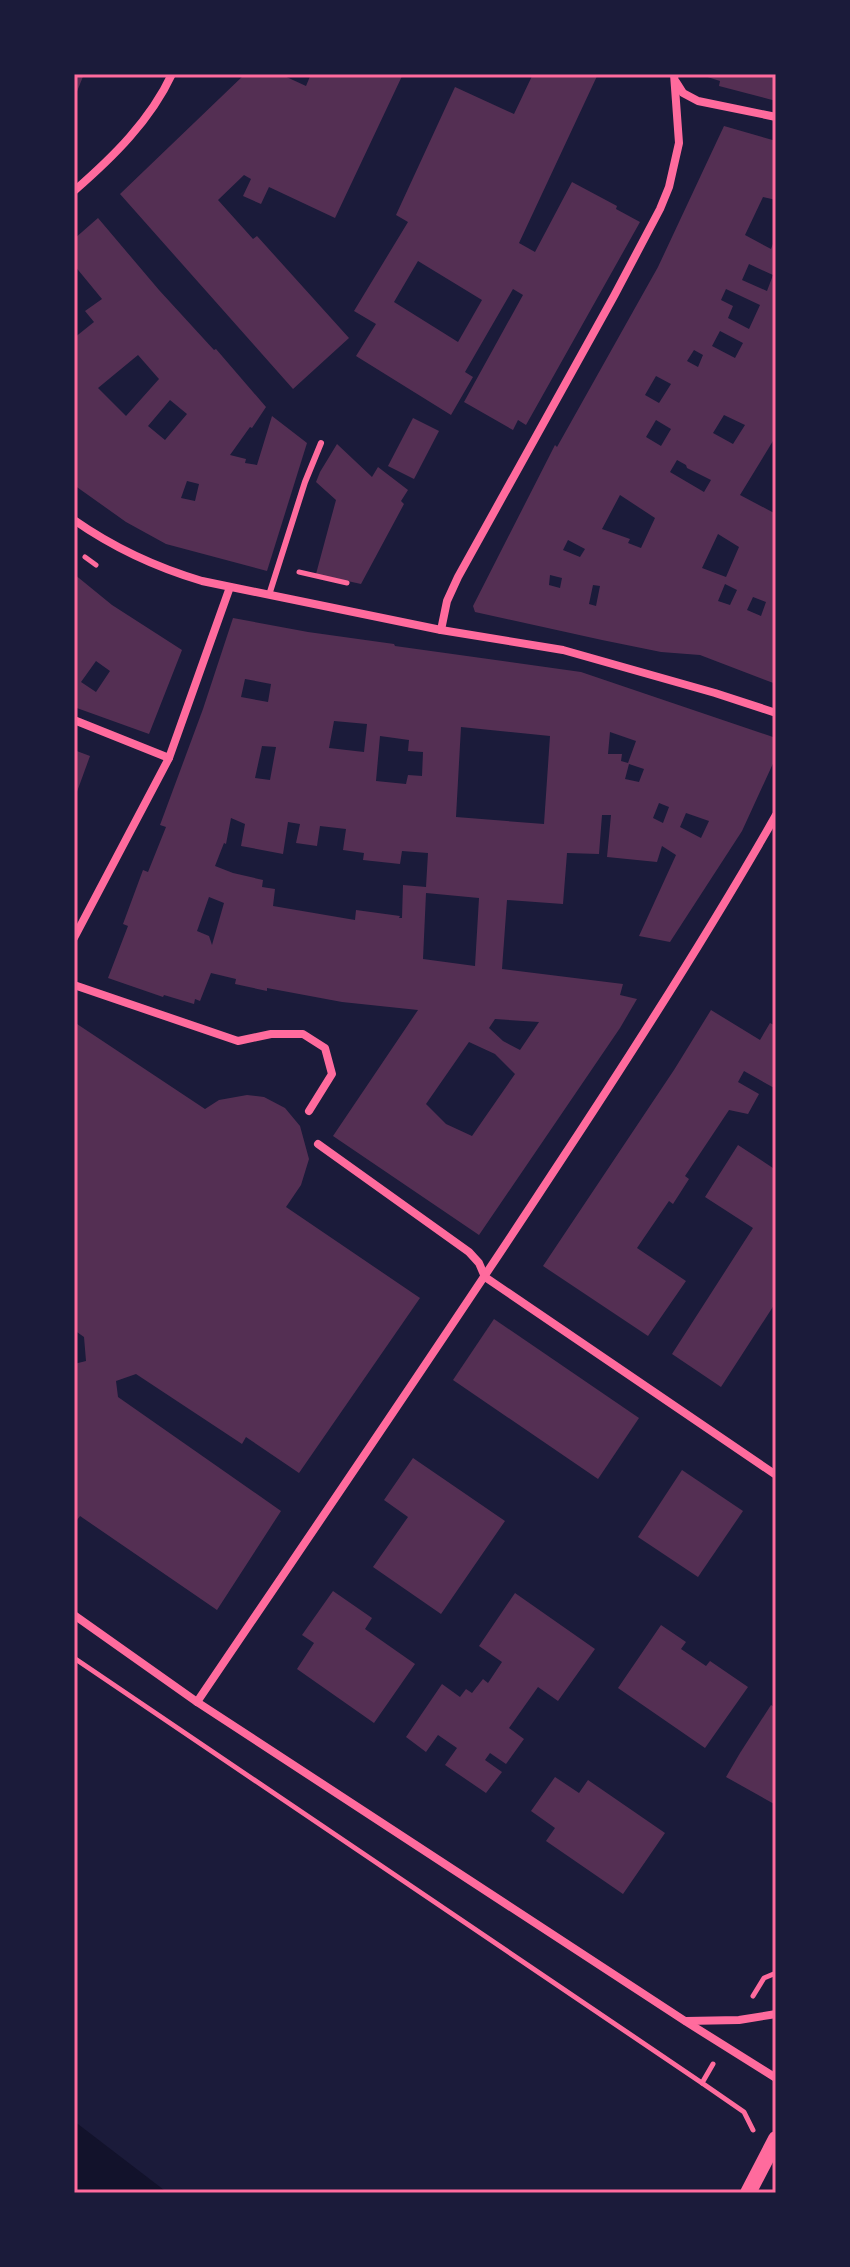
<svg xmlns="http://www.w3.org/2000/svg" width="850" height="2267" font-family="'Exo 2',sans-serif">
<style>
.water{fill:#12122b}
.building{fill:#542f53;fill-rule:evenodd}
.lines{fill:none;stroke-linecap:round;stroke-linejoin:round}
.path{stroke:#ff6b9d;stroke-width:5}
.service{stroke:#ff6b9d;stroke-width:6}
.minor{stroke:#ff6b9d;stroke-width:8}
.secondary{stroke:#ff6b9d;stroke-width:16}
.neatline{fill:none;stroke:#ff6b9d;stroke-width:3}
</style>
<rect width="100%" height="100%" fill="#1b1b3a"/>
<polygon class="water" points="74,2121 168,2193 74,2193"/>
<g class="building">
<polygon points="74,74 84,74 74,99"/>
<polygon points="245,74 280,74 306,86 311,74 403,74 335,218 269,187 261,204 243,196 251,179 244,175 218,200 253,239 257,236 349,338 293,389 120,194"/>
<path d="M533 74H598L519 243 535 252 572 182 617 206 616 209 640 222 526 425 518 420 513 430 464 402 523 295 513 289 465 372 473 377 451 415 356 356 376 324 354 311 408 222 396 215 455 87 514 114ZM418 261 482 300 458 342 394 302Z"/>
<polygon points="698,74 776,74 776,101 719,86 720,81"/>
<path d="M724 126 776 141V200L763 197 745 235 771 249 776 236V436L740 495 776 514V684L700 655 661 652 602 640 475 612 473 606 555 445 557 447 658 267ZM749 264 773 275 767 291 742 280ZM726 289 760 305 749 329 728 318 733 306 721 300ZM720 331 743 343 735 358 712 346ZM694 350 703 355 698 367 687 361ZM656 376 671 384 659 403 645 395ZM724 415 745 425 733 444 713 433ZM656 420 671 429 661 446 646 437ZM677 460 686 465 687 468 711 480 704 492 670 472ZM620 495 655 518 641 548 628 543 630 539 602 529ZM718 534 739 547 726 577 702 568ZM568 540 585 549 580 557 563 550ZM550 575 562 578 560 588 549 585ZM725 584 737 590 730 605 718 601ZM593 585 600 586 596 606 589 604ZM753 597 766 602 761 616 747 610Z"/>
<path d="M98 218 159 290 214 350 216 349 266 407 252 428 250 427 230 455 246 459 245 463 257 465 272 416 307 443 267 571 166 544 126 522 74 485V338L94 322 85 311 102 299 74 265V239ZM138 355 159 379 126 416 98 388ZM170 400 187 414 165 440 148 426ZM187 481 199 484 195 501 181 498Z"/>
<polygon points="413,418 439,431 414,479 388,466"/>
<polygon points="337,444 372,477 378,467 408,490 401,501 404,504 361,584 316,574 336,500 316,482 320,472"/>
<path d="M74 574 112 605 182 650 149 734 74 707ZM96 661 110 671 96 692 81 682Z"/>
<path d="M233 618 308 632 394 644 395 646 581 672 776 738V757L742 831 670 942 639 936 676 855 662 846 657 862 607 857 611 815H602L599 854 567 853 563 904 507 900 502 969 623 984 620 995 637 999 620 1028 479 1235 333 1136 418 1010 342 1002 267 988V991L235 984 236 979 211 973 200 1001 195 999 194 1004 164 995 163 997 108 978 128 926 123 924 143 870 148 872 166 827 160 825 203 709ZM245 679 271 684 268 702 241 697ZM334 721 367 724 364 752 329 748ZM461 727 550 736 544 824 456 817ZM610 732 636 741 628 763 621 761 622 754H608ZM380 736 409 740 408 751 423 752 422 776 408 775 406 784 376 781ZM262 746 276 747 270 780 255 778ZM629 764 644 769 639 782 625 779ZM659 803 669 807 663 823 653 818ZM686 813 709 821 701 838 680 827ZM231 818 245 824 241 846 283 854 288 822 300 824 296 843 317 846 320 826 346 829 343 850 364 853 363 860 400 864 402 851 428 853 426 887 403 885 402 918H399L400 916 356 910 355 920 273 906 275 889 262 887 263 880 233 873 215 866 224 843 226 844ZM426 893 479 898 475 966 423 959ZM209 897 224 903 212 945 209 936 197 931ZM495 1019 539 1022 520 1050 503 1041 489 1028ZM469 1042 495 1054 515 1074 472 1136 446 1124 426 1104Z"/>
<polygon points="74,750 90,756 74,800"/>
<polygon points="711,1010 760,1040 770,1023 776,1026 776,1089 744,1071 738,1082 759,1094 748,1114 729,1110 685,1176 689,1179 673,1204 669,1201 637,1248 686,1281 648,1336 543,1266 674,1070"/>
<polygon points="74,1022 205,1109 219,1100 247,1095 264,1097 285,1108 300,1126 309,1159 301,1185 286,1207 420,1298 299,1473 246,1437 242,1444 136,1374 116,1381 118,1397 281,1511 217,1610 80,1516 74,1524 74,1364 86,1361 84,1337 74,1330"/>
<polygon points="738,1145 776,1170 776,1302 721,1387 672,1354 753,1228 705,1197"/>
<polygon points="494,1319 639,1418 598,1479 453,1380"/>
<polygon points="413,1458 505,1521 441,1614 373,1567 408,1517 384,1500"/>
<polygon points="682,1470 743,1511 698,1577 638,1537"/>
<polygon points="333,1591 372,1618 365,1629 415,1664 374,1723 297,1669 314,1643 302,1635"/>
<polygon points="515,1593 595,1649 558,1701 538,1687 509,1728 524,1739 506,1764 490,1753 485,1760 502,1772 486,1793 445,1765 457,1748 438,1735 426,1752 406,1737 442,1684 460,1697 466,1689 472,1693 483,1679 488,1683 502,1662 479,1646"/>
<polygon points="661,1625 686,1642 681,1649 706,1666 710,1661 748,1687 705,1748 618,1688"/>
<polygon points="771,1705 776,1708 776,1805 726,1777 740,1753"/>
<polygon points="555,1777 579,1793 588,1780 665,1833 623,1894 546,1841 555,1828 531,1811"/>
</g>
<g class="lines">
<g class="path">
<polyline points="85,557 96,565"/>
<polyline points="299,572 347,583"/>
<polyline points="74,1658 702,2083"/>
<polyline points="753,1996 764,1978 776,1973"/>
<polyline points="713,2064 702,2083 744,2112 753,2130"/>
</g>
<polyline class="service" points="269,595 305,482 321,443"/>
<g class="minor">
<polyline points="676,82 683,93 698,101 776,117"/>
<path d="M74 191C113 157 150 121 172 74"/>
<path d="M74 520C114 548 155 567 202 581L441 630 563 650 715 693 776 713"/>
<polyline points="441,630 447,601 458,577 614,296 660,209 669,187 679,143 674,74"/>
<polyline points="74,720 169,758"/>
<polyline points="74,938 169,758 230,587"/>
<polyline points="74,985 238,1041 271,1034 303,1034 325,1048 332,1074 309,1111"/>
<polyline points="318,1144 469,1252 479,1263 485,1277 776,1475"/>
<polyline points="74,1615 197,1702 685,2021 776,2078"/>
<path d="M197 1702C316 1526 436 1351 552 1174 630 1056 706 938 776 815"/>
<polyline points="686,2021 739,2020 776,2014"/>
</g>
<polyline class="secondary" points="748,2193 776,2139"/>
</g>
<rect width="850" height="2267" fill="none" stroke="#1b1b3a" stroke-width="152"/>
<rect x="76" y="76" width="698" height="2115" class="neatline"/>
</svg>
